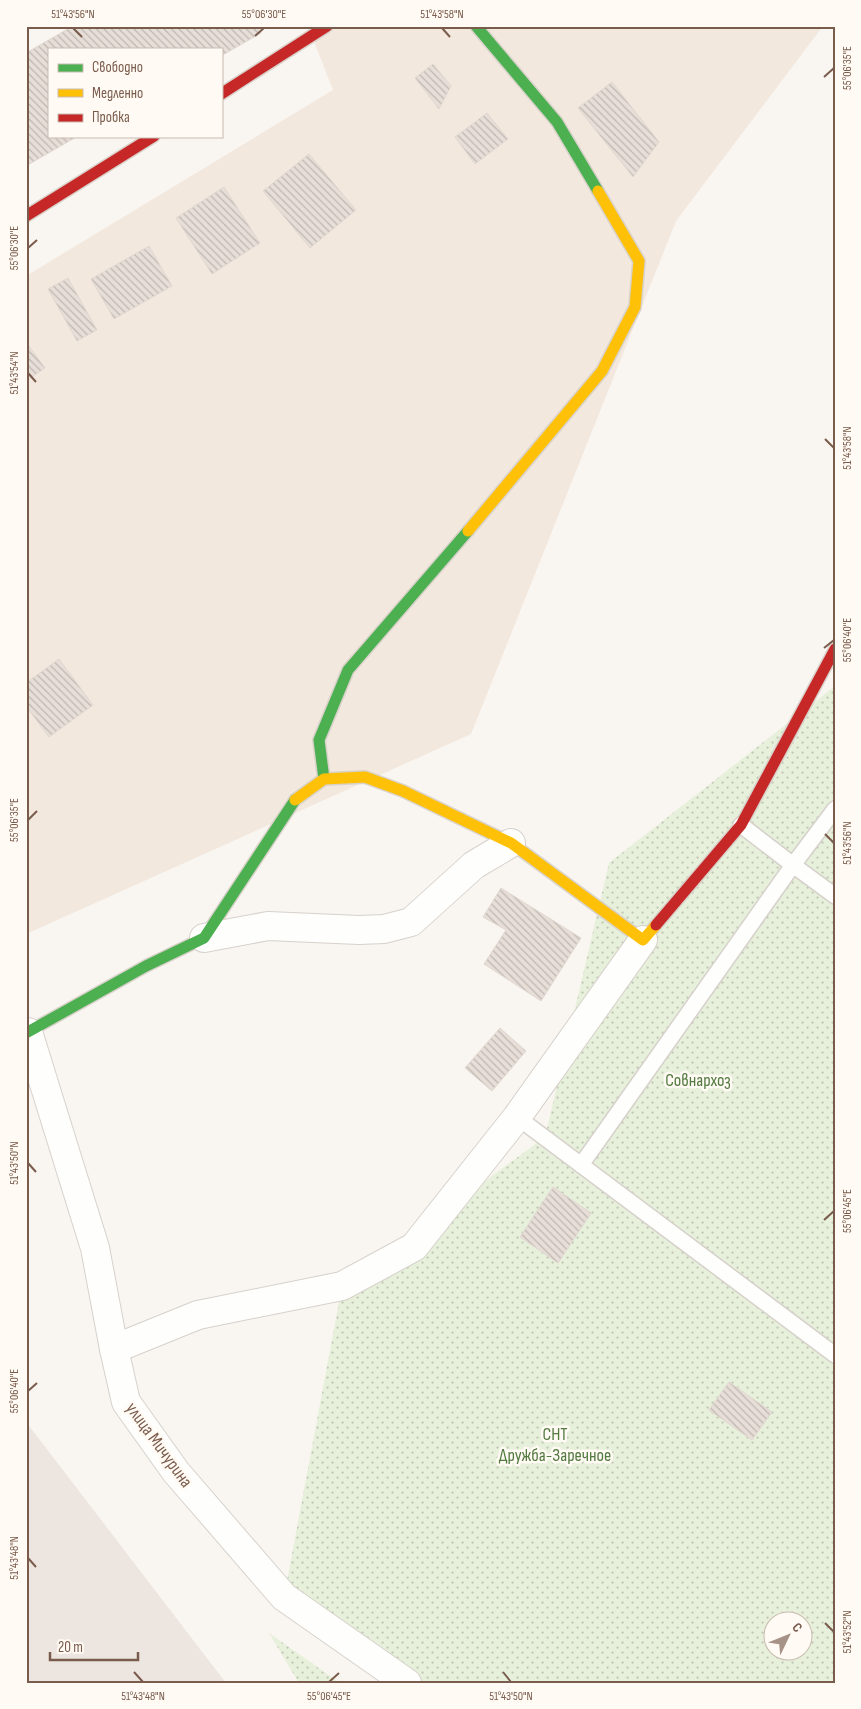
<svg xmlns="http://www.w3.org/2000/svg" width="861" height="1709" font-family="'Sofia Sans Condensed',sans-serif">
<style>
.residential{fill:#f2e8de}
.industrial{fill:#ede5e0}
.park{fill:url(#park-dots);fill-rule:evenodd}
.building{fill:url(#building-back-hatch);stroke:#e2d8d2}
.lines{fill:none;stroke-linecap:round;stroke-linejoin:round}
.lane-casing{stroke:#d7d1cb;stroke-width:18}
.street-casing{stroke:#d7d1cb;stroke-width:30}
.fast-casing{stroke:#d9d2cb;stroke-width:14}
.slow-casing{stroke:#d9d2cb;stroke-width:14}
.jam-casing{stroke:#d9d2cb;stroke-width:14}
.lane{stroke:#fefefd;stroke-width:15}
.street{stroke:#fefefd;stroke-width:28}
.fast{stroke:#4caf50;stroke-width:11}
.slow{stroke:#ffc107;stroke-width:11}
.jam{stroke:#c62828;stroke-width:11}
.ticks{fill:none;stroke:#7a5c4d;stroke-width:2}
.labels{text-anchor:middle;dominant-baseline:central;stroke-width:5;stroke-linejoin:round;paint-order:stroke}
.park-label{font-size:18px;fill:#537a41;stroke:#fffaf3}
.street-label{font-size:18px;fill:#7a5c4d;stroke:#fffaf3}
.neatline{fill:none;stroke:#7a5c4d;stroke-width:2}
.ticks-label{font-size:12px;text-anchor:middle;fill:#7a5c4d}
</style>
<defs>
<pattern id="park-dots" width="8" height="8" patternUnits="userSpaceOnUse" patternTransform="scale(1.25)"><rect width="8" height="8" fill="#e7f0db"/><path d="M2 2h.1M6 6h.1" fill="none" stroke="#c0c6b4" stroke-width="1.8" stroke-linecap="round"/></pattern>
<pattern id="building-back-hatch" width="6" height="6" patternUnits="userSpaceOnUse" patternTransform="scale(1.25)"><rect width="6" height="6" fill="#e6ded7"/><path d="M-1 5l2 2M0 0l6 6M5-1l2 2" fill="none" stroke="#bfb7b1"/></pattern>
</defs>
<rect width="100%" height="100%" fill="#f9f5f0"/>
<polygon class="residential" points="308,26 823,26 676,221 471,734 26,934 26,276 333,90"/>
<polygon class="industrial" points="26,1422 226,1683 26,1683"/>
<g class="park">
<path d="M835 686V1683H406L284 1597 342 1286 545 1137 609 863ZM774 1622H804V1652H774Z"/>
<polygon points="269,1633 340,1683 299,1683"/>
</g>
<g class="building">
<polygon points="73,26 257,26 261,33 221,56 221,49 49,49 49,136 78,136 26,166 26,53"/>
<polygon points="433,64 451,86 439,109 415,78"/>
<polygon points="612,82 659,142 633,177 578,108"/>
<polygon points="487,113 508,139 475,164 455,137"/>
<polygon points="309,154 356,210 310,248 263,191"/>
<polygon points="224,187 260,243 212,274 176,218"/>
<polygon points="149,246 172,286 114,319 91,279"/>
<polygon points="68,278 97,330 77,341 48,289"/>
<polygon points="26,342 45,368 26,381"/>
<polygon points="59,659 93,705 49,737 26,706 26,683"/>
<polygon points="501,888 581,938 541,1001 484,964 506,930 483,917"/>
<polygon points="500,1028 526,1051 492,1091 465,1068"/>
<polygon points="553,1187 591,1213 558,1263 520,1237"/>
<polygon points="729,1382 772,1412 752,1440 709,1410"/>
</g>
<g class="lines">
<g class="lane-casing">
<g id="lane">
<polyline points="835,809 793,865 835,896"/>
<polyline points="517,1117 835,1355"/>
<polyline points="581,1165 793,865 741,825"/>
</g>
</g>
<g class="street-casing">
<g id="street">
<polyline points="204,938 268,926 359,930 384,929 411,922 474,865 511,843"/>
<polyline points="28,1032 95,1248 114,1349 126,1402 176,1472 284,1597 407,1683"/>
<polyline points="114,1349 198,1315 342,1286 414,1247 517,1117 643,940"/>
</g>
</g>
<g class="fast-casing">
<g id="fast">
<polyline points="476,26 557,122 598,191"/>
<polyline points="324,779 319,740 348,670 468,531"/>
<polyline points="26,1033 146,966 204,938 295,800"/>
</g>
</g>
<g class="slow-casing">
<g id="slow">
<polyline points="468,531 602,371 635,307 639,261 598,191"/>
<polyline points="295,800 324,779 365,777 403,791 511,843 643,940 656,925"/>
</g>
</g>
<g class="jam-casing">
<g id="jam">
<polyline points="221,94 327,26"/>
<polyline points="26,216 154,136"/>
<polyline points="656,925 741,825 835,649"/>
</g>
</g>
<use href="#lane" class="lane"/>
<use href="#street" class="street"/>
<use href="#fast" class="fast"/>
<use href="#slow" class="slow"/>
<use href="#jam" class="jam"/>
</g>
<path class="ticks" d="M73 28 82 37M442 28 450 37M255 36 264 28M824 77 834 68M28 248 37 240M28 373 36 382M825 439 834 448M824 648 834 640M28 820 37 811M825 834 834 843M28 1163 36 1172M824 1220 834 1211M28 1391 37 1383M28 1558 36 1567M825 1623 834 1632M134 1672 143 1682M503 1672 511 1682M329 1682 339 1673"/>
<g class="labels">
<g class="park-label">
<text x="698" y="1080">Совнархоз</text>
<text x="555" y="1434">СНТ<tspan x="555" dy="21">Дружба-Заречное</tspan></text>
</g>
<g class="street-label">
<text transform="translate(159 1445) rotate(54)">улица Мичурина</text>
</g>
</g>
<rect width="861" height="1709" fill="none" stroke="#fffaf3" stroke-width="55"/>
<rect x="48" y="48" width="175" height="90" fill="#fffaf3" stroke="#cabbb1"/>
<rect x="58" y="64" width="25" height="8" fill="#4caf50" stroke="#cabbb1"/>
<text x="92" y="72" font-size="15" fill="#7a5c4d">Свободно</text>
<rect x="58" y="89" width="25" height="8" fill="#ffc107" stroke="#cabbb1"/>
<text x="92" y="98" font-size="15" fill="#7a5c4d">Медленно</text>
<rect x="58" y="114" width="25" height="8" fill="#c62828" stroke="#cabbb1"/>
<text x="92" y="122" font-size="15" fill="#7a5c4d">Пробка</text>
<g transform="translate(788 1636) rotate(47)"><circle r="24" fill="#fffaf3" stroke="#cabbb1"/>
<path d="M0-4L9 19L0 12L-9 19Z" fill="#a69286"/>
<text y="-8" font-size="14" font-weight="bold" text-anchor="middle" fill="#7a5c4d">С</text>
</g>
<path d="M50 1652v8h88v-8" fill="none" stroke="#7a5c4d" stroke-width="2.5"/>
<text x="58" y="1652" font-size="15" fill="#7a5c4d" stroke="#fffaf3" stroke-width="4" paint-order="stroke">20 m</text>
<rect x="28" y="28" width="806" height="1654" class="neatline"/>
<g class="ticks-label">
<text x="73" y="18">51°43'56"N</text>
<text x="264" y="18">55°06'30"E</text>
<text x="442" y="18">51°43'58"N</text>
<text transform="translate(847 68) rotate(-90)" y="4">55°06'35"E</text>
<text transform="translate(14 248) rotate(-90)" y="4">55°06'30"E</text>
<text transform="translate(14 373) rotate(-90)" y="4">51°43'54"N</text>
<text transform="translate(847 448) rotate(-90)" y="4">51°43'58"N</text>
<text transform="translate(847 640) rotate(-90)" y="4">55°06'40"E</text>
<text transform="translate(14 820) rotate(-90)" y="4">55°06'35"E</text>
<text transform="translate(847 843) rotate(-90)" y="4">51°43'56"N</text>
<text transform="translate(14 1163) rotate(-90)" y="4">51°43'50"N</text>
<text transform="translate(847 1211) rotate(-90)" y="4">55°06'45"E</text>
<text transform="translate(14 1391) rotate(-90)" y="4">55°06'40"E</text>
<text transform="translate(14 1558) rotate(-90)" y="4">51°43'48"N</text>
<text transform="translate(847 1632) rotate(-90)" y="4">51°43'52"N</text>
<text x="143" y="1700">51°43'48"N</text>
<text x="329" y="1700">55°06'45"E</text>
<text x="511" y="1700">51°43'50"N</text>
</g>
</svg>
